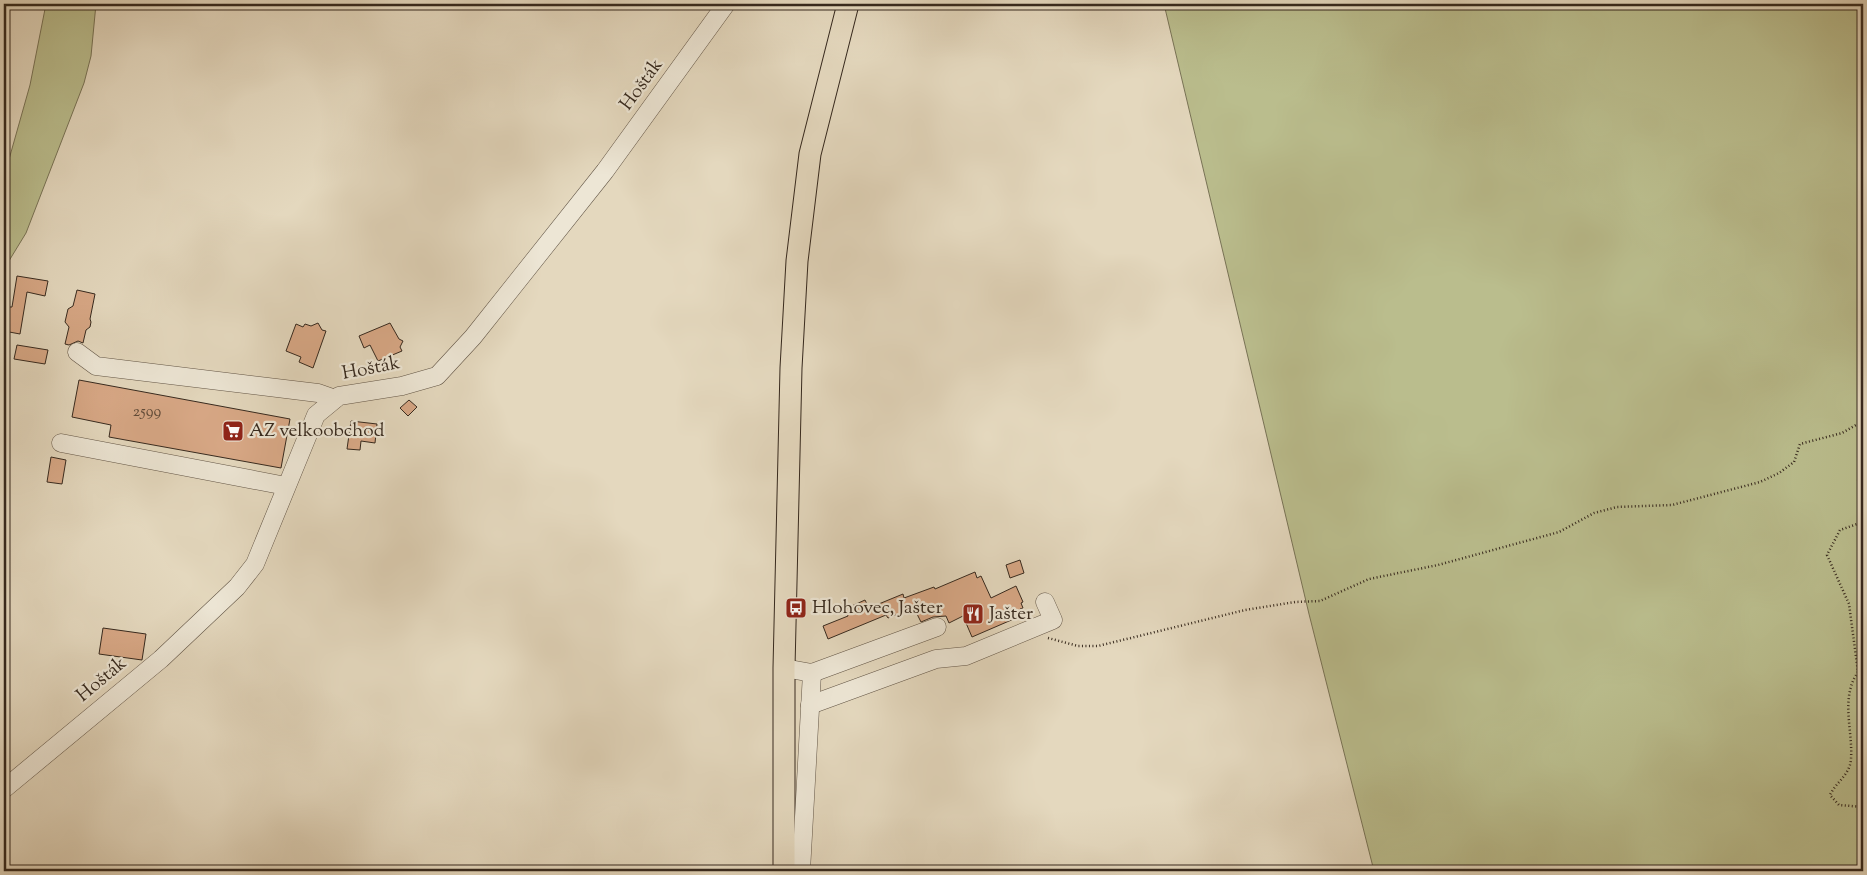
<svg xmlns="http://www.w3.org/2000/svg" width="1867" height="875" font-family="'Sorts Mill Goudy',serif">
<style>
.green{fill:#babd8d;stroke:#787356}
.building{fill:#d8a886;stroke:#36291e}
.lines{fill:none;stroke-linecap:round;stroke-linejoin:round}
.minor-casing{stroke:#625546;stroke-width:19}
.major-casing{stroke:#36291e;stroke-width:23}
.path{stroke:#36291e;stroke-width:2.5;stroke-dasharray:1 2.5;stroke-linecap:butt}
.minor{stroke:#ede6d5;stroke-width:18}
.major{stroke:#e4d8be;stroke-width:21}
.labels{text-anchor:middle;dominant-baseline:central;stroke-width:4.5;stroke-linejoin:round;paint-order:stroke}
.number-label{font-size:16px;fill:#5e4938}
.street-label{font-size:19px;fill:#36291e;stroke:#ede6d5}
.poi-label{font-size:19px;fill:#36291e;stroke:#ede6d5;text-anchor:start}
</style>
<rect width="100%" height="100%" fill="#e4d8be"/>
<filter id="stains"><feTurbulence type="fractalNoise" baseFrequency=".004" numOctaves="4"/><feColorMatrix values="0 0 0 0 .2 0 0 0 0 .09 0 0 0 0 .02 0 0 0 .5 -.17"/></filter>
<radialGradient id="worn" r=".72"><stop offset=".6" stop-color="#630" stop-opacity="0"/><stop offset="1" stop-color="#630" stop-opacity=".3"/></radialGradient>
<g class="green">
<polygon points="46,4 96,4 91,56 84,83 26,233 4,269 4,177 30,85"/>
<polygon points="1164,4 1863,4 1863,871 1374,871 1309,614"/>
</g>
<g class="building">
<polygon points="17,276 48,281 45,296 27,292 20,334 4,331 8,307 12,307"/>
<polygon points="77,290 95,294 90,319 91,322 90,327 86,330 83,343 78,341 69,345 65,344 69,327 65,322 68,309 73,306"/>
<polygon points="318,323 322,330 326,331 313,368 299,362 301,357 286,351 296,324 303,327 305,324 311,326"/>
<polygon points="390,323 399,339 403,341 400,347 402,351 378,361 370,345 364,348 359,336"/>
<polygon points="17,345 48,350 45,364 14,359"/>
<polygon points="79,380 290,419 281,468 109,437 111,425 72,417"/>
<polygon points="409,400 417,407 408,416 400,408"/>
<polygon points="351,421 377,424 375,443 361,441 360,450 347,449"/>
<polygon points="51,457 66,460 62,484 47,482"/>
<polygon points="1020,560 1024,573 1010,578 1006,565"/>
<polygon points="975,572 977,578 981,576 991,598 1016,586 1023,602 1021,603 1023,608 1020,609 1023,615 972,637 963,616 949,623 946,616 933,617 921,622 914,608 888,618 886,615 828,639 823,626 848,616 845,609 865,600 869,608 903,594 904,598 934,587 935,589"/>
<polygon points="103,628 146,634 142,660 99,654"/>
</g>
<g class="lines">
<g class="minor-casing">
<g id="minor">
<polyline points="77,352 96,366 318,393 335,399"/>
<polyline points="61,443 286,486"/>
<polyline points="784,668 812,673 937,627"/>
<polyline points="810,705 936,659 966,656 1053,620 1045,602"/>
<polyline points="4,789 161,659 237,587 255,564 316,415 339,396 402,386 437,376 473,337 605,171 726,4"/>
<polyline points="801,871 812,673"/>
</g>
</g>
<g class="major-casing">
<polyline id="major" points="784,871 784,668 791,368 797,261 810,154 848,4"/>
</g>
<g class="path">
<polyline points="1863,452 1858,481 1863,501"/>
<polyline points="1863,522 1840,530 1827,555 1849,604 1858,672 1863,673"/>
<polyline points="1048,638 1078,646 1098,646 1245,610 1295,602 1320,601 1369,579 1438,565 1559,532 1594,513 1617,507 1672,505 1760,482 1779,473 1794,462 1800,444 1842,433 1863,421"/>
<path d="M1858 672C1840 698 1853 730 1851 759 1850 775 1836 782 1830 795L1839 805 1863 807"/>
</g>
<use href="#minor" class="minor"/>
<use href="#major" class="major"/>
</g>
<defs>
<g id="supermarket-square" transform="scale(1.125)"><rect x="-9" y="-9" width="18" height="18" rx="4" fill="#8f2418" stroke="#ede6d5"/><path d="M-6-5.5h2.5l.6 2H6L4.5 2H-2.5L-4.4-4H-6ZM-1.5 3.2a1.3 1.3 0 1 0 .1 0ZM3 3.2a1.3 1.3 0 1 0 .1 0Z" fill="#fff"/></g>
<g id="bus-square" transform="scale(1.125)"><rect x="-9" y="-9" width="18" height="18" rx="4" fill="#8f2418" stroke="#ede6d5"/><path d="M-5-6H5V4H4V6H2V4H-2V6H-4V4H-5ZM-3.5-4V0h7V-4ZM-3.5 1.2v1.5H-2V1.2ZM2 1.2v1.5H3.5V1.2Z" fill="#fff"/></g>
<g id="restaurant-square" transform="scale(1.125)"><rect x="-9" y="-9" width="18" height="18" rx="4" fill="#8f2418" stroke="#ede6d5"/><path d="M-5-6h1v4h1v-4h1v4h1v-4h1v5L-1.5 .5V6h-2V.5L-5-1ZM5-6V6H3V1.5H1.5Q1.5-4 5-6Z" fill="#fff"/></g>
</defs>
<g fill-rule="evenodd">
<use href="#supermarket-square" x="233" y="431"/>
<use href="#bus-square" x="796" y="608"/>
<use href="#restaurant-square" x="973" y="614"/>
</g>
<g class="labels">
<g class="number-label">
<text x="147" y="412">2599</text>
</g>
<g class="street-label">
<text transform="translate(642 85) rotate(-54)">Hošták</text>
<text transform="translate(371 369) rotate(-11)">Hošták</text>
<text transform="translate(102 680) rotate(-40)">Hošták</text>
</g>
<g class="poi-label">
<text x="249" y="431">AZ velkoobchod</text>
<text x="812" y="608">Hlohovec, Jašter</text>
<text x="989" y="614">Jašter</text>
</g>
</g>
<rect width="1867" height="875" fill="none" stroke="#e4d8be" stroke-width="20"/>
<rect x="5" y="5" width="1857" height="865" fill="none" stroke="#36291e" stroke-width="2.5"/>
<rect x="10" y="10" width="1847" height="855" fill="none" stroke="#36291e"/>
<rect width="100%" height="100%" filter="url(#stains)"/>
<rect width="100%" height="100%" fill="url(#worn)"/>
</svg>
